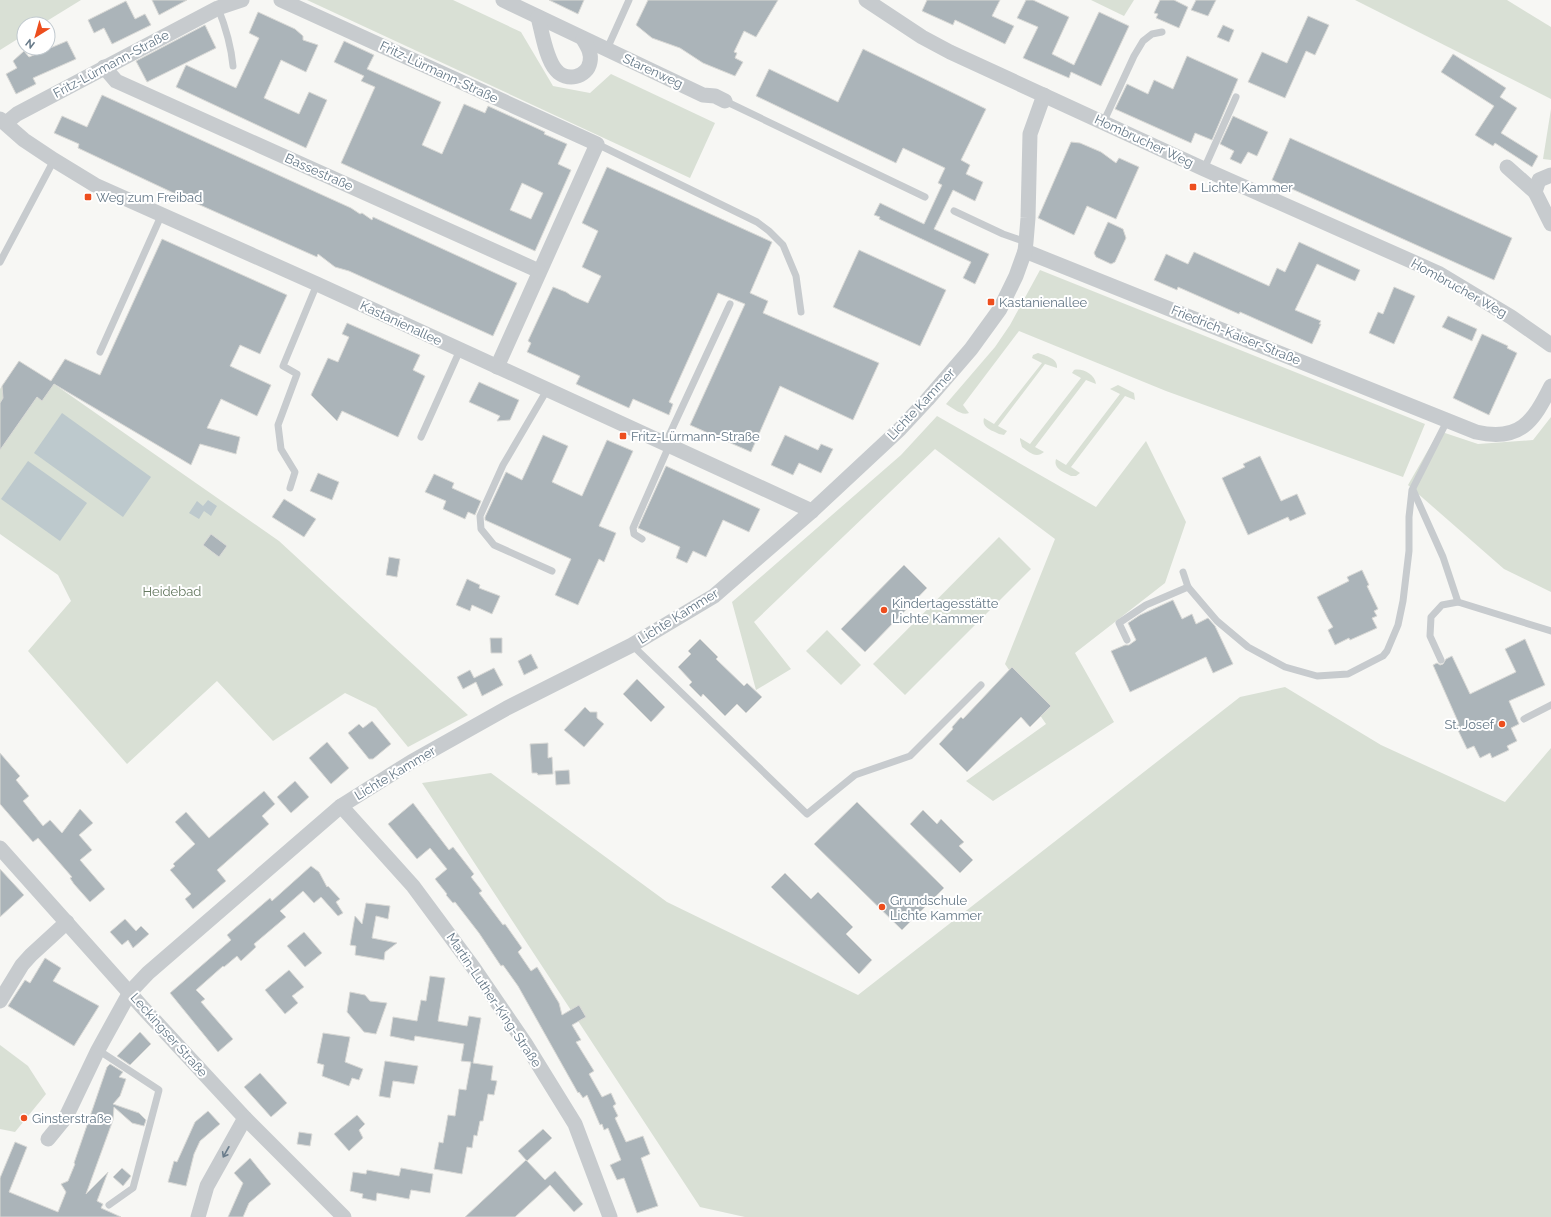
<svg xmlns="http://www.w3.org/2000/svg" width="1551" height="1217" font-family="Raleway,sans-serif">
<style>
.green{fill:#d9e0d5}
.water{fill:#bdc9cd}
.building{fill:#abb4b9;stroke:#d9d9d6;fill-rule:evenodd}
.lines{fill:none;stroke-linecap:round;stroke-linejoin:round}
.lane{stroke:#c7cbce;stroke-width:7}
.street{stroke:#c7cbce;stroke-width:15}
.oneway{stroke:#6a7c8b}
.poi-dot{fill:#ed4e1e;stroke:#fff;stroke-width:1.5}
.labels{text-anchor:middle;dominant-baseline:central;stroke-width:4;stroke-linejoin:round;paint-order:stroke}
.street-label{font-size:13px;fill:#657887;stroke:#fff}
.poi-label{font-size:13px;fill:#657887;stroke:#fff;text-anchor:start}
.park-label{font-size:13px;fill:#657960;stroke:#fff}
</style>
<rect width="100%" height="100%" fill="#f7f7f4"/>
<g class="green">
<polygon points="0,0 81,0 42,24 24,24 24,35 0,50"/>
<polygon points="307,0 453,0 521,32 553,86 590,93 611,74 715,123 690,178"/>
<polygon points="1091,0 1134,0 1124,16"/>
<polygon points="1355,0 1507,0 1551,27 1551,99"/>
<polygon points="1551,109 1551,160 1543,159"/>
<path d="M1040 270 1425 424 1403 477 1166 391 1019 331 963 405 969 413C961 416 953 408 946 404L995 347 1010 325Z"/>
<path d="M1038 353C1046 356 1058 358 1057 368L1045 364 998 426 1007 431 1004 435 999 434C992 430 981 428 984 418L994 424 1042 363 1032 358 1033 355Z"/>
<polygon points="19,361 54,384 279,541 468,715 408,747 376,708 345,693 273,741 217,681 127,764 28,651 71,601 58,575 0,534 0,389"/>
<path d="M1074 370C1082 368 1095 374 1096 384L1086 380 1035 447 1044 452C1036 459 1029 452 1022 447L1020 440V438L1030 444 1081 378 1072 373Z"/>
<path d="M1118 385 1134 393 1135 400 1125 396 1071 467 1080 473 1076 476H1071C1064 472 1053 469 1056 459L1066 465 1120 394 1110 389Z"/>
<polygon points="937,416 1096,507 1146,441 1186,522 1165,583 1075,653 1114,722 993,801 966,781 1046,724 1005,664 1055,539 935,449 754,622 791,669 756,690 732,602 901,455"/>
<polygon points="1551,417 1551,592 1504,569 1408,485 1439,431 1478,444 1533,440"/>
<polygon points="999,537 1031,569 905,695 873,664"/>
<polygon points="827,630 861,665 841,685 806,651"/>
<polygon points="1285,687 1381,745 1505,802 1551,748 1551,1217 745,1217 700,1207 422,783 491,773 667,902 858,995 1240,697"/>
<polygon points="0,1045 28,1066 46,1094 15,1132 0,1129"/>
</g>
<g class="water">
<polygon points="62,413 151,477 123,517 34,453"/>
<polygon points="28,461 87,503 60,541 1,499"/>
<polygon points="208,500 217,506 211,516 204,511 199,519 189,513 197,501 203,506"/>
</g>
<g class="building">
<polygon points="152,0 187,0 159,15"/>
<polygon points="549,0 584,0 578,14"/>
<polygon points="648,0 778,0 756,37 744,31 734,52 737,53 735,58 743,62 735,76 703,63 680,48 652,38 636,25"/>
<polygon points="927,0 1000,0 992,16 1014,26 1005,44 955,20 953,25 922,11"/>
<polygon points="1026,0 1033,0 1069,17 1052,54 1074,65 1099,12 1129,26 1101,86 1071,72 1069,78 1023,58 1038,27 1017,18"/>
<polygon points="1160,0 1174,0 1188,7 1179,28 1156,18 1158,14 1154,13"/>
<polygon points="1196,0 1216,0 1208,16 1191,10"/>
<polygon points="126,1 135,19 145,14 151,25 112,44 104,28 94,33 88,20"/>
<polygon points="258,12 295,29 303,36 303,40 318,45 306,72 281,60 264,98 299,114 309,92 327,100 306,148 176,87 186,65 236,88 259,38 249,33"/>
<polygon points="1308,16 1329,25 1315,55 1306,51 1285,98 1248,82 1262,52 1287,63"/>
<polygon points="205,25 216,48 147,82 136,61"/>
<polygon points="1223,25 1234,30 1229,42 1217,37"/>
<polygon points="67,41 76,59 33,78 36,84 16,94 6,74 17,68 13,61 24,51 29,57"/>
<path d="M344 41 374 55 367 69 441 102 422 145 442 154 464 104 485 113 488 106 545 132 544 134 567 144 558 164 571 170 535 251 341 163 375 87 361 81 364 76 334 62ZM522 183 543 193 531 219 510 210Z"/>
<polygon points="863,49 986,109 961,160 970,165 966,174 983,182 975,201 953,190 934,229 989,254 975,284 963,278 971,262 879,219 880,217 874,215 880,203 924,224 942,185 938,183 945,168 903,148 896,163 756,96 769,69 838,102"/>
<polygon points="1453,54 1506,88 1500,97 1517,108 1501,133 1538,156 1532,167 1495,143 1493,146 1475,135 1494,106 1441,72"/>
<polygon points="1187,56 1238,79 1212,140 1195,133 1191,143 1115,109 1127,84 1148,94 1154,80 1173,89"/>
<polygon points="102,95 351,208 360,214 362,213 372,220 373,217 517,283 493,336 349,271 335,267 318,254 317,257 182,197 78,148 79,144 54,133 62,116 87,127"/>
<polygon points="1233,116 1268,132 1257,156 1248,152 1241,164 1230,159 1234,151 1220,144"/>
<polygon points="1290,138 1512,238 1494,280 1272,180"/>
<polygon points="1071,142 1080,143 1101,152 1116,163 1119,158 1139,167 1116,219 1087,206 1074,235 1038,218"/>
<polygon points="607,167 772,242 750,293 768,301 763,313 879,363 853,420 780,386 751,452 690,425 745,304 718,293 669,402 673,404 669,415 633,399 629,408 576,384 580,376 527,352 531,343 528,341 553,287 566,292 572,296 588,303 601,276 582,267 598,231 582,223"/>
<polygon points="1108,222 1123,229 1126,238 1115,262 1111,264 1096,257 1094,253"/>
<polygon points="162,239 287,295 260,354 240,345 230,366 271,385 257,416 221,399 207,428 240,437 236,454 200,444 191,465 54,384 42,401 37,397 0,450 0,403 3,398 2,386 19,361 51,381 65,359 100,375"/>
<polygon points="1299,242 1360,270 1355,281 1317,264 1295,310 1321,321 1319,324 1321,324 1312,344 1240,312 1239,314 1178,287 1177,290 1154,280 1166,254 1188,264 1194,252 1269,286 1277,268 1285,272"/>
<polygon points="859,250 946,290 920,346 833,307"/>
<polygon points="1394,287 1415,296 1394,344 1369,333 1378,312 1383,314"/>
<polygon points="1448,316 1477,329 1472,341 1442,327"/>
<polygon points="347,323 420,355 413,370 425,376 398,437 342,411 337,421 311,395 328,358 338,362 349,337 342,334"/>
<polygon points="1482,334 1508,346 1507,348 1517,353 1489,415 1453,398"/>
<polygon points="479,382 519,400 510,420 497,421 500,416 469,402"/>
<polygon points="543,435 568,446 552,482 582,496 607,440 633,451 599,526 616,533 604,562 599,559 578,605 555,595 571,559 485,520 485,517 506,472 522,480"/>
<polygon points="785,435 818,450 821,444 833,449 821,473 799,463 793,475 771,465"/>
<polygon points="1260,456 1281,501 1297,494 1306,514 1290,521 1288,517 1248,535 1222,478 1245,467 1243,464"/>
<polygon points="666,466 760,509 749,532 723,520 706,557 693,551 687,563 676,558 680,547 638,528"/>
<polygon points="318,473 339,482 332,500 310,491"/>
<polygon points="434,474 454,483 452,488 481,501 475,515 468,512 465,519 443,509 446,501 425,492"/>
<polygon points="284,499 316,519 304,537 272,517"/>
<polygon points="211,534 227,546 219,557 203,545"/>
<polygon points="389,557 400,559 397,577 386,575"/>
<polygon points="904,565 927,588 865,652 841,629"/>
<polygon points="1362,570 1369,585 1367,586 1378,609 1374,611 1377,616 1372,618 1377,628 1350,640 1349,638 1335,645 1328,630 1333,627 1328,619 1317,597 1349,581 1347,577"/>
<polygon points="467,579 480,585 479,588 500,596 492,614 472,605 470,611 456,605"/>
<polygon points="1173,600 1182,619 1192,614 1196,624 1208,618 1215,626 1233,664 1213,673 1206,657 1130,692 1111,651 1125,645 1129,645 1136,640 1128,623 1140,615"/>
<polygon points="490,638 502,638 502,653 491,653"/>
<polygon points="700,639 718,657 716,659 744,686 747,683 762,697 746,713 737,704 725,716 703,694 701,697 689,685 692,682 678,667 691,654 688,651"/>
<polygon points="1525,639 1545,685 1509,701 1519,724 1511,728 1517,741 1507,746 1509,750 1492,758 1490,753 1480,758 1474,746 1467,749 1456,726 1459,724 1433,665 1437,663 1440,665 1443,664 1446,659 1452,656 1470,694 1516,672 1505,649"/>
<polygon points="531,654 538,668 524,675 518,661"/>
<polygon points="1012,667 1051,706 1030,727 1021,717 967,772 939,744 953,729 952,727 961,717 963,719"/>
<polygon points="494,668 503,685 482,696 476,682 463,689 457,677 470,670 474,678"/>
<polygon points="637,679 665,707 651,722 623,694"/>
<polygon points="585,707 590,712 597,712 597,718 604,724 584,747 564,730"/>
<polygon points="372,721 391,744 373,759 369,759 348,733 359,724 363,728"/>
<polygon points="327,742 349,768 331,784 309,758"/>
<polygon points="548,743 548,758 552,757 553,774 538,775 537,773 532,773 530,744"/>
<polygon points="0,753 20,776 16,780 29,796 23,801 43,826 50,820 62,833 80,809 93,823 79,835 92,850 80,860 105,889 90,902 74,884 70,878 72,877 38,838 33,842 0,804"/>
<polygon points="569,770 570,784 556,785 555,771"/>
<polygon points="295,781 309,797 291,813 277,797"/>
<polygon points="264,791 275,804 262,816 269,824 217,870 226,881 193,909 185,899 191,894 170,870 175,866 173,864 195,844 175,822 186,812 209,838"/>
<polygon points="857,802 944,888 902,930 814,844"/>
<polygon points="413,803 449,850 453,847 474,874 471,877 482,891 479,893 503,925 505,924 522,948 518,952 531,971 537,967 559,1003 562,1015 579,1005 586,1017 572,1025 581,1040 576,1042 594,1071 589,1074 602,1097 611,1093 616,1104 613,1106 618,1116 615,1118 626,1142 643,1136 650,1154 641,1158 658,1206 637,1213 624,1178 617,1180 610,1165 621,1160 608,1128 604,1130 602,1124 600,1125 587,1095 583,1098 579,1092 578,1093 518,986 503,965 501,966 479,933 455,902 453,903 446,895 447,894 435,879 447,869 430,848 417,859 388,824"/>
<polygon points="923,810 937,824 941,819 964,842 959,846 973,860 960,873 910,824"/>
<polygon points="311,866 319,872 327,887 328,886 340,899 336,902 343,913 338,916 321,897 314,903 303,891 280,911 286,917 254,944 256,947 241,961 237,956 224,967 223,966 196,990 205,999 201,1002 233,1039 218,1052 170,993 231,940 227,935 270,898 272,901"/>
<polygon points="0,869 24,895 0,917"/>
<polygon points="785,873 811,899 818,892 853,927 846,934 872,960 859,974 771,887"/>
<polygon points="366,903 390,906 388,919 376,916 372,938 397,943 385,952 384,960 355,955 356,946 350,945 355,916 362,924"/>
<polygon points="125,919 136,931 141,926 149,934 133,948 128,940 122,945 110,932"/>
<polygon points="304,932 322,953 305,967 287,946"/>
<polygon points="45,958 61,968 53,981 99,1006 74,1046 8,1006 25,980 30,983"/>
<polygon points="289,970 304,987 292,996 298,1003 285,1014 265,990"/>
<polygon points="430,976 445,978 438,1021 467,1026 469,1016 481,1018 473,1063 493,1066 491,1080 497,1081 494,1095 488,1094 483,1121 480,1121 477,1136 474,1135 472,1148 467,1147 462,1174 434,1169 439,1142 443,1143 448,1115 455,1116 459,1089 466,1090 471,1062 461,1061 464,1044 415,1036 414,1041 390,1036 393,1017 417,1021 421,1000 426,1001"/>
<polygon points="350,992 365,995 370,1001 387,1003 376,1034 364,1032 347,1012"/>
<polygon points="140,1032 151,1044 130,1065 117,1056"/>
<polygon points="323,1033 350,1037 345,1062 363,1069 359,1080 352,1078 349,1086 322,1076 324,1065 317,1063"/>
<polygon points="385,1061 418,1066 414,1084 393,1081 390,1098 379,1096"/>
<polygon points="110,1064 123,1072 119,1077 126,1079 120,1096 113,1104 139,1113 146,1120 144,1126 132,1123 114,1107 113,1120 86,1194 108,1172 97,1201 103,1204 101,1208 121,1217 0,1217 0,1178 15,1142 27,1147 9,1192 58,1212 66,1192 61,1184 68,1181 75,1164 74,1163 107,1067"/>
<polygon points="260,1073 287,1103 271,1117 244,1087"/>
<polygon points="208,1111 220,1124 200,1141 194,1154 186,1186 168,1182 174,1161 177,1162 195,1122"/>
<polygon points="357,1115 365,1124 359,1130 363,1138 349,1151 334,1134"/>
<polygon points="543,1129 552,1138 527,1161 518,1151"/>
<polygon points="299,1132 312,1134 310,1146 297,1144"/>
<polygon points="250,1158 271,1184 249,1203 243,1217 228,1217 243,1183 234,1173"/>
<polygon points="526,1160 545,1180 555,1171 583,1204 574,1212 550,1185 515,1217 465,1217"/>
<polygon points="122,1168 131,1176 123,1186 113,1177"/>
<polygon points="401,1168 433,1174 430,1193 411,1190 409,1199 377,1193 376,1201 362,1198 363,1194 350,1191 353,1172 366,1174 367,1170 399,1176"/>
</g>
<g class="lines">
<g class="lane">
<path d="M218 8C226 28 231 45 233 66"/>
<polyline points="607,49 629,0"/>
<polyline points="725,101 925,197"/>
<polyline points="1103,123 1134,56 1143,41 1152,34 1162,32"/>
<polyline points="597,144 757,222 769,231 783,245 796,276 801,312"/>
<polyline points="1204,169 1236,97"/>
<polyline points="954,211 1003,234 1026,242"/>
<polyline points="0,262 54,160"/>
<polyline points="100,352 161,216"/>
<polyline points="547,390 503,465 480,516 481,529 494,545 552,571"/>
<polyline points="421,437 460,350"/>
<polyline points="665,444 730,304"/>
<polyline points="290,488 295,472 281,449 278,425 297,374 283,366 317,284"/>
<polyline points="1413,490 1443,557 1458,602 1551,631"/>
<polyline points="642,539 634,534 633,528 669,446"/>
<polyline points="1183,572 1188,587 1217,621 1248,647 1285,667 1317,676 1348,674 1383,656 1387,651 1398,625 1403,601 1409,551 1409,517 1412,490 1447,421"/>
<polyline points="1127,640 1119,623 1146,605 1188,587"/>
<polyline points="632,645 807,814 855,775 910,756 981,685"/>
<polyline points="1441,660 1430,636 1431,617 1442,605 1458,602"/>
<polyline points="1524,719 1551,705"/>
<polyline points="98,1050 159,1090 133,1188 109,1205"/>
</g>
<g class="street">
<polyline points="281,0 597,144 497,367"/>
<polyline points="503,0 703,95 715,96 725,101"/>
<polyline points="866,0 922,37 950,52 1204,169 1438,273 1511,317 1551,345"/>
<path d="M538 17C542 32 546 59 556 70 566 82 587 78 590 62 592 53 587 46 583 39"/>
<polyline points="104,67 116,81 539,271"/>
<polyline points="0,119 24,140 54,160 95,185 317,284 812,511"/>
<polyline points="6,123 17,114 218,8 242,0"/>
<polyline points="1507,167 1535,192"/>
<polyline points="1551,175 1539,180 1535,192 1551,224"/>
<path d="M1025 251 1476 432C1520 442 1533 422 1551 386"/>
<polyline points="341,806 413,886 473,967 525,1043 575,1124 610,1217"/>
<polyline points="0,848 143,1008 245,1118 344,1217"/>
<polyline points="0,1001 22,965 31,955 67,922"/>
<polyline points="48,1139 66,1117 98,1050 130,992 148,973 341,806 411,762 507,708 632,645 714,596 812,511 900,429 927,400 971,349 1000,309 1016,276 1025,251 1026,242 1028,218 1030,134 1044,95"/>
<polyline points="198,1217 207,1186 245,1118"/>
</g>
</g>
<defs><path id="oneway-shaft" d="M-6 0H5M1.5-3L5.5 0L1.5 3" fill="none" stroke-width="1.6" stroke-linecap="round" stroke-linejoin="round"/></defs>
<use class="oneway" href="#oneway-shaft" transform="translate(226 1152) rotate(119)"/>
<g class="poi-dot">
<rect x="1189" y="183" width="8" height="8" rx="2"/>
<rect x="84" y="193" width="8" height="8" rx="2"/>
<rect x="987" y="298" width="8" height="8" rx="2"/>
<rect x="619" y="432" width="8" height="8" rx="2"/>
<circle cx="884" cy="610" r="4"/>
<circle cx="1502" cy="724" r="4"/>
<circle cx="882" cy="907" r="4"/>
<circle cx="24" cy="1118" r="4"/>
</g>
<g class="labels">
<g class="street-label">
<text transform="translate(111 64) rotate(-28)">Fritz-Lürmann-Straße</text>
<text transform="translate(653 71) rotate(25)">Starenweg</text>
<text transform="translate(439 72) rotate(25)">Fritz-Lürmann-Straße</text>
<text transform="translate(1144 141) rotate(25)">Hombrucher Weg</text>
<text transform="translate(319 172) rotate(24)">Bassestraße</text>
<text transform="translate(1459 288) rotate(29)">Hombrucher Weg</text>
<text transform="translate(401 323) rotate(25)">Kastanienallee</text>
<text transform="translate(1236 335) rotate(22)">Friedrich-Kaiser-Straße</text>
<text transform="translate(921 404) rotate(-47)">Lichte Kammer</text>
<text transform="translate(678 616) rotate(-32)">Lichte Kammer</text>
<text transform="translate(395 773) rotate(-31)">Lichte Kammer</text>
<text transform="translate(494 1000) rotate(56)">Martin-Luther-King-Straße</text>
<text transform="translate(169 1035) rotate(48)">Leckingser Straße</text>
</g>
<g class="poi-label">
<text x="1201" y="187">Lichte Kammer</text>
<text x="96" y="197">Weg zum Freibad</text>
<text x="999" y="302">Kastanienallee</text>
<text x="631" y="436">Fritz-Lürmann-Straße</text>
<text x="892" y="603">Kindertagesstätte<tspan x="892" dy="15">Lichte Kammer</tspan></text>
<text x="1494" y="724" text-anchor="end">St. Josef</text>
<text x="890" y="900">Grundschule<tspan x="890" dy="15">Lichte Kammer</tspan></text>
<text x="32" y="1118">Ginsterstraße</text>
</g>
<g class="park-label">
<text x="172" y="591">Heidebad</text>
</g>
</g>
<g transform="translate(36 36) rotate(217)"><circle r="19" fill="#ffffff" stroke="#c1c9cf"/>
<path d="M0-3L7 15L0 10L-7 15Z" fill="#ed4e1e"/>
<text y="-6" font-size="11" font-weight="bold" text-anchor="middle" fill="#657887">N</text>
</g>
</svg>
